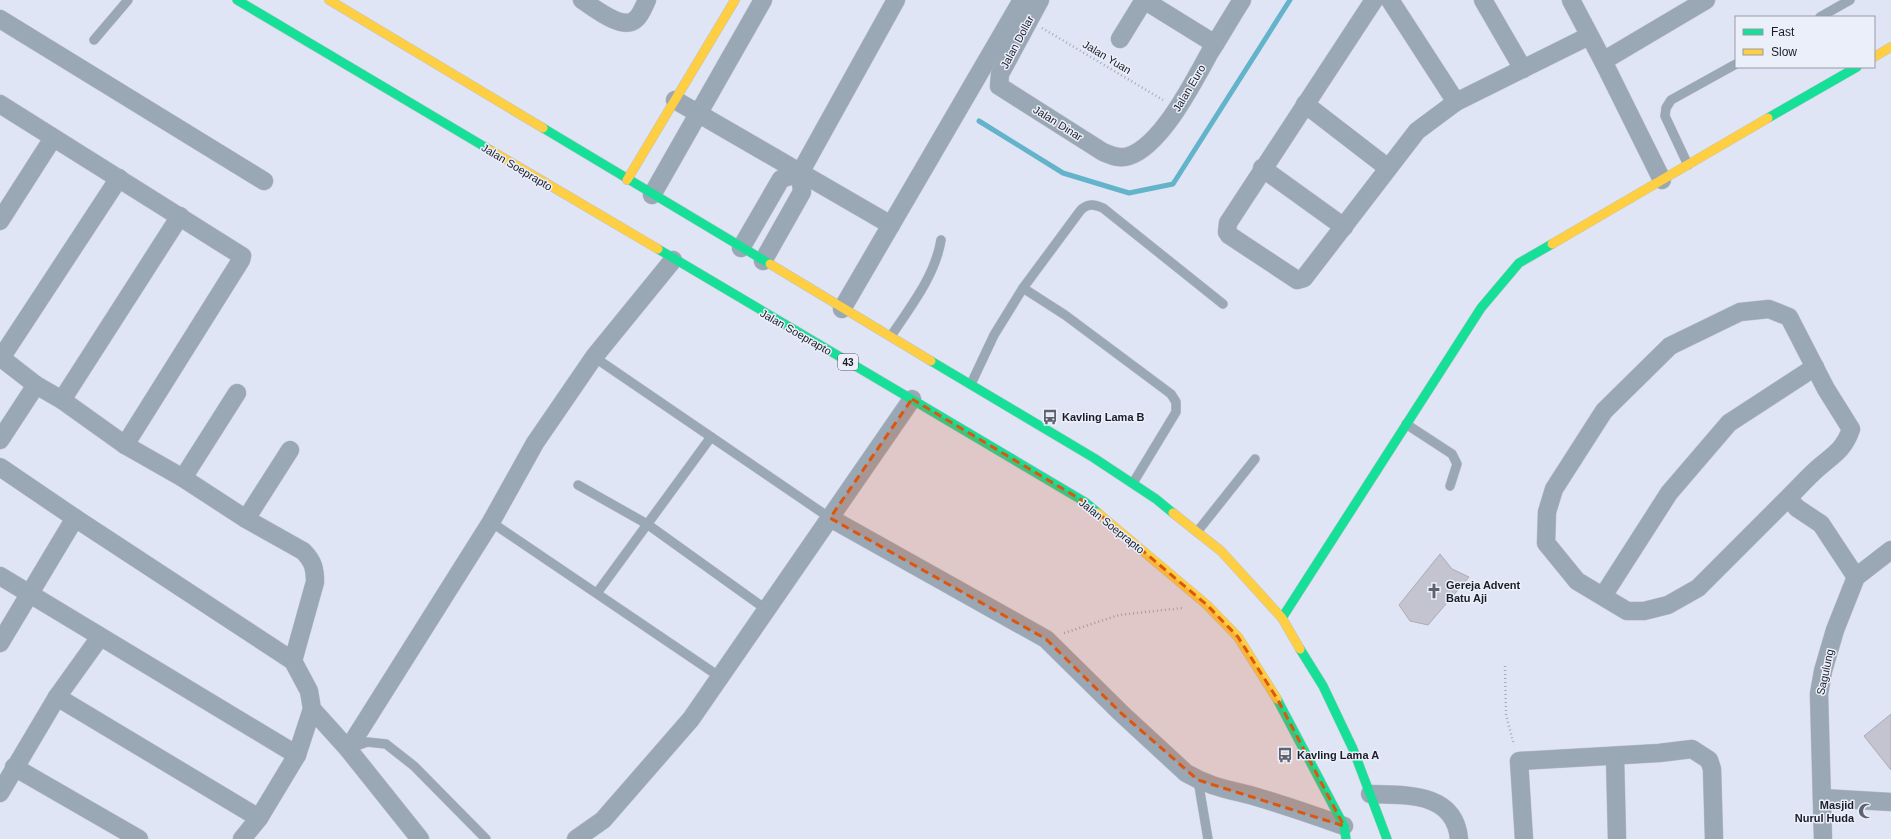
<svg xmlns="http://www.w3.org/2000/svg" width="1891" height="839" font-family="Helvetica,sans-serif">
<style>
.lines{fill:none;stroke-linecap:round;stroke-linejoin:round}
.stream{stroke:#63b3cb;stroke-width:5}
.building{fill:#c3c4d0;stroke:#acacb8}
.lane-casing{stroke:#bec2ce;stroke-width:10}
.street-casing{stroke:#bec2ce;stroke-width:19}
.fast-casing{stroke:#bec2ce;stroke-width:10}
.slow-casing{stroke:#bec2ce;stroke-width:10}
.path{stroke:#a3aab8;stroke-width:2.5;stroke-dasharray:1 3;stroke-linecap:butt}
.lane{stroke:#9aa7b4;stroke-width:9}
.street{stroke:#9aa7b4;stroke-width:18}
.fast{stroke:#16e098;stroke-width:9}
.slow{stroke:#ffcf43;stroke-width:9}
.marked{fill:#de560d;fill-opacity:0.2;stroke:#de560d;stroke-width:3;stroke-dasharray:8 5;stroke-linejoin:round}
.labels{text-anchor:middle;dominant-baseline:central;stroke-width:3;stroke-linejoin:round;paint-order:stroke}
.shield{fill:#ebeffa;stroke:#595c66;stroke-width:1}
.shield-label{font-size:10px;font-weight:bold;fill:#1a1d27}
.street-label{font-size:11px;fill:#1a1d27;stroke:#ebeffa}
.poi-label{font-size:11px;font-weight:bold;fill:#1a1d27;stroke:#ebeffa;text-anchor:start}
</style>
<rect width="100%" height="100%" fill="#e0e5f5"/>
<g class="lines">
<polyline class="stream" points="979,121 1063,173 1129,193 1173,184 1290,0"/>
</g>
<g class="building">
<polygon points="1440,554 1452,569 1469,577 1428,625 1410,621 1399,605"/>
<polygon points="1891,714 1891,770 1864,736"/>
</g>
<g class="lines">
<g class="lane-casing">
<g id="lane">
<polyline points="1820,17 1850,0"/>
<polyline points="94,40 128,0"/>
<polyline points="1688,165 1665,116 1666,108 1671,100 1736,64"/>
<path d="M1023 288 1080 211C1087 203 1094 204 1103 208L1223 304"/>
<path d="M891 336C911 306 935 276 941 240"/>
<polyline points="594,357 830,518"/>
<polyline points="971,384 994,335 1023,288 1065,315 1171,394 1176,402 1176,412 1133,483"/>
<polyline points="1406,424 1452,454 1457,464 1450,486"/>
<polyline points="578,485 647,524 767,610"/>
<polyline points="491,522 720,677"/>
<polyline points="1197,532 1255,459"/>
<polyline points="597,593 711,437"/>
<polyline points="351,748 367,742 386,744 414,766 486,839"/>
<polyline points="1198,780 1208,839"/>
</g>
</g>
<g class="street-casing">
<g id="street">
<path d="M582 0C593 7 623 32 636 19 641 15 644 6 647 0"/>
<path d="M1040 0 1000 74 999 86 1103 152C1112 156 1120 159 1129 156 1162 145 1194 81 1210 52 1221 35 1231 17 1242 0"/>
<polyline points="1144,0 1215,44"/>
<polyline points="1374,0 1228,223 1227,232 1229,235 1297,280 1304,278 1417,131 1456,102 1589,36"/>
<polyline points="1390,0 1456,102"/>
<polyline points="1483,0 1523,69"/>
<polyline points="1571,0 1603,61 1706,0"/>
<polyline points="0,19 264,181"/>
<polyline points="1120,39 1144,0"/>
<polyline points="1603,61 1662,180"/>
<polyline points="675,100 891,225"/>
<polyline points="0,104 242,256 241,260 125,445"/>
<polyline points="1305,104 1388,168"/>
<polyline points="1262,168 1344,227"/>
<polyline points="652,195 763,0"/>
<polyline points="0,221 53,138"/>
<polyline points="741,248 781,179 800,173"/>
<polyline points="763,261 802,192 800,173 896,0"/>
<polyline points="842,309 1022,0"/>
<path d="M0 357 36 385 62 400 125 445 183 478 246 519 303 551C313 561 315 568 315 582L293 661"/>
<polyline points="1,358 119,178"/>
<polyline points="62,400 180,216"/>
<polyline points="0,440 36,385"/>
<polyline points="0,467 75,518 293,661 309,691 312,709 348,749 420,839"/>
<polyline points="183,478 237,393"/>
<path d="M1788 498C1798 488 1807 478 1817 469 1833 455 1844 450 1851 429L1826 389 1789 317 1769 309 1740 312 1670 346 1604 411 1554 489 1547 512 1546 543 1577 581 1627 611H1644L1668 605 1698 588 1788 498 1797 508 1821 524 1856 577"/>
<path d="M830 518 1046 639 1121 713 1186 773C1208 786 1226 789 1250 795 1281 804 1313 815 1344 826"/>
<polyline points="246,519 290,450"/>
<polyline points="0,576 297,755"/>
<polyline points="1603,596 1669,493 1729,423 1815,367"/>
<polyline points="0,643 75,518"/>
<polyline points="57,697 259,818"/>
<polyline points="348,749 491,522 535,443 594,357 673,260"/>
<polyline points="1615,756 1617,839"/>
<polyline points="14,767 139,839"/>
<polyline points="0,793 57,697 100,637"/>
<path d="M1370 794C1406 795 1455 792 1459 839"/>
<polyline points="1822,798 1891,802"/>
<polyline points="242,839 259,818 297,755 312,709"/>
<polyline points="576,839 603,820 691,719 912,399"/>
<polyline points="1524,839 1519,761 1659,753 1692,749 1709,760 1712,769 1714,839"/>
<polyline points="1823,839 1819,694 1823,671 1835,630 1856,577 1891,550"/>
</g>
</g>
<g class="fast-casing">
<g id="fast">
<polyline points="237,0 490,150"/>
<polyline points="1768,118 1857,67"/>
<polyline points="543,128 770,264"/>
<polyline points="658,249 1085,502 1098,513"/>
<polyline points="931,361 1094,458 1156,499 1173,513"/>
<polyline points="1282,618 1481,308 1519,263 1552,244"/>
<polyline points="1300,649 1323,686 1353,749 1387,839"/>
<polyline points="1277,699 1344,826 1346,839"/>
</g>
</g>
<g class="slow-casing">
<g id="slow">
<polyline points="329,0 543,128"/>
<polyline points="1874,57 1891,47"/>
<polyline points="490,150 658,249"/>
<polyline points="627,180 735,0"/>
<polyline points="1552,244 1768,118"/>
<polyline points="770,264 931,361"/>
<polyline points="1098,513 1207,605 1238,637 1277,699"/>
<polyline points="1173,513 1221,551 1282,618 1300,649"/>
</g>
</g>
<g class="path">
<polyline points="1042,28 1163,100"/>
<polyline points="1064,633 1119,615 1182,608"/>
<polyline points="1505,666 1506,715 1514,745"/>
</g>
<use href="#lane" class="lane"/>
<use href="#street" class="street"/>
<use href="#fast" class="fast"/>
<use href="#slow" class="slow"/>
</g>
<path class="marked" d="M912 399 1085 502 1207 605 1238 637 1278 700 1344 826 1198 780 1121 713 1046 639 830 518Z"/>
<defs>
<g id="bus-bare" transform="scale(1.2)"><path d="M-5-6H5V4H4V6H2V4H-2V6H-4V4H-5ZM-3.5-4V0h7V-4ZM-3.5 1.2v1.5H-2V1.2ZM2 1.2v1.5H3.5V1.2Z" fill="#5f636f" stroke="#ebeffa" stroke-width="2.5" paint-order="stroke"/></g>
<g id="church-bare" transform="scale(1.2)"><path d="M-1.2-6h2.4v3.5h3.3v2.4h-3.3V6h-2.4V-.1h-3.3v-2.4h3.3Z" fill="#5f636f" stroke="#ebeffa" stroke-width="2.5" paint-order="stroke"/></g>
<g id="mosque-bare" transform="scale(1.2)"><path d="M3.5-4.9A6 6 0 1 0 3.5 4.9A5 5 0 1 1 3.5-4.9Z" fill="#5f636f" stroke="#ebeffa" stroke-width="2.5" paint-order="stroke"/></g>
</defs>
<g fill-rule="evenodd">
<use href="#bus-bare" x="1050" y="417"/>
<use href="#church-bare" x="1434" y="591"/>
<use href="#bus-bare" x="1285" y="755"/>
<use href="#mosque-bare" x="1866" y="811"/>
</g>
<g class="labels">
<rect class="shield" x="838" y="354" width="20" height="16" rx="3"/>
<g class="shield-label">
<text x="848" y="362">43</text>
</g>
<g class="street-label">
<text transform="translate(1017 42) rotate(-62)">Jalan Dollar</text>
<text transform="translate(1107 57) rotate(31)">Jalan Yuan</text>
<text transform="translate(1189 88) rotate(-59)">Jalan Euro</text>
<text transform="translate(1058 123) rotate(32)">Jalan Dinar</text>
<text transform="translate(517 167) rotate(31)">Jalan Soeprapto</text>
<text transform="translate(796 332) rotate(30)">Jalan Soeprapto</text>
<text transform="translate(1112 526) rotate(39)">Jalan Soeprapto</text>
<text transform="translate(1825 672) rotate(-78)">Sagulung</text>
</g>
<g class="poi-label">
<text x="1062" y="417">Kavling Lama B</text>
<text x="1446" y="585">Gereja Advent<tspan x="1446" dy="13">Batu Aji</tspan></text>
<text x="1297" y="755">Kavling Lama A</text>
<text x="1854" y="805" text-anchor="end">Masjid<tspan x="1854" dy="13">Nurul Huda</tspan></text>
</g>
</g>
<rect x="1735" y="16" width="140" height="52" fill="#ebeffa" stroke="#979ba6"/>
<rect x="1743" y="29" width="20" height="6" fill="#16e098" stroke="#979ba6"/>
<text x="1771" y="36" font-size="12" fill="#1a1d27">Fast</text>
<rect x="1743" y="49" width="20" height="6" fill="#ffcf43" stroke="#979ba6"/>
<text x="1771" y="56" font-size="12" fill="#1a1d27">Slow</text>
</svg>
